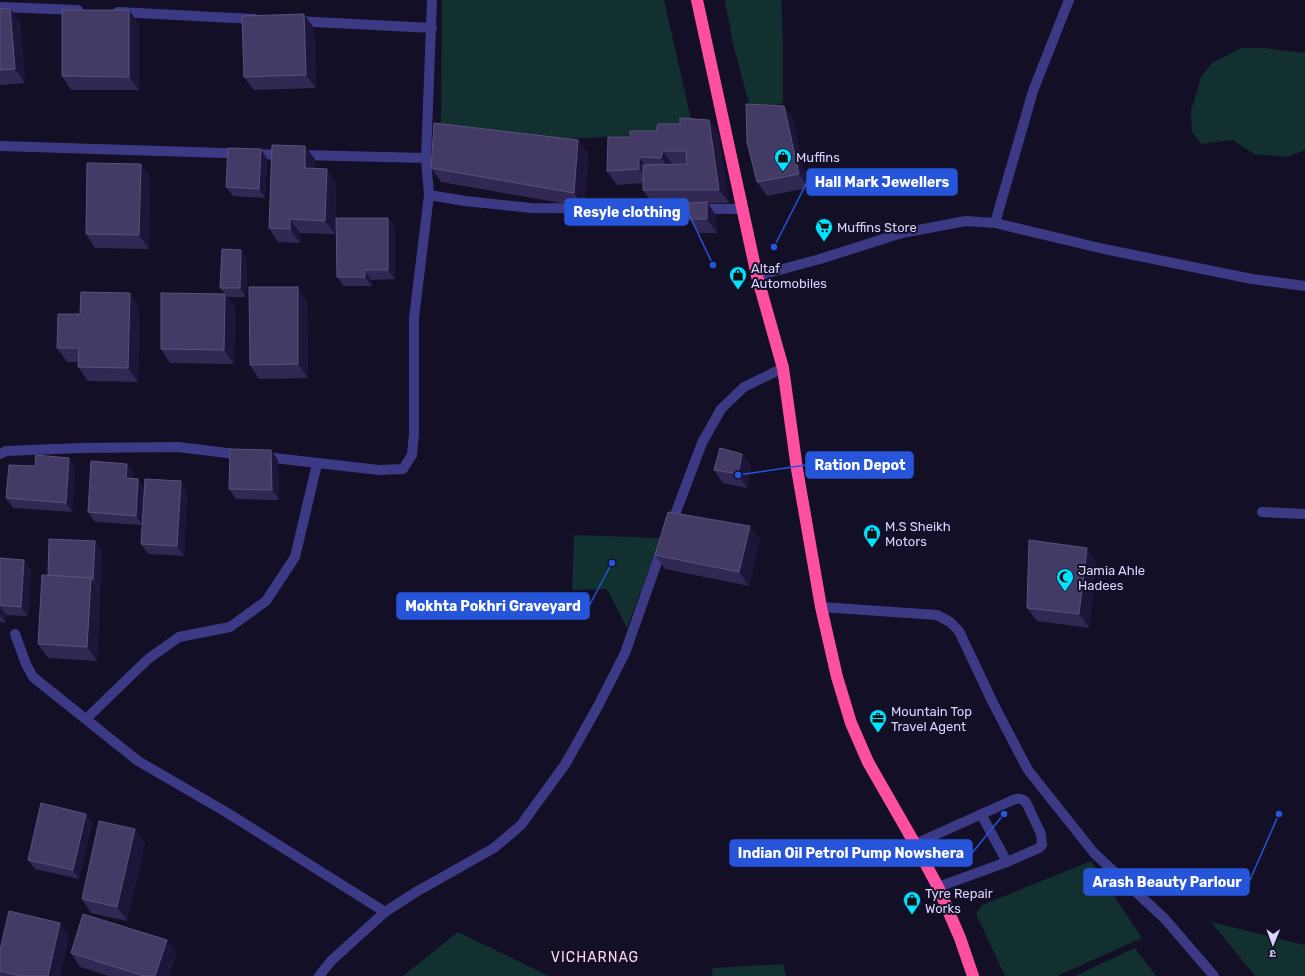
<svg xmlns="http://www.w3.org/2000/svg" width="1305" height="976" font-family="Rubik,'Noto Sans Devanagari',sans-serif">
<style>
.green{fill:#12302f}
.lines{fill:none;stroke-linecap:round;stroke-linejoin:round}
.lane{stroke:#3d3a85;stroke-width:10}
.street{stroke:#3d3a85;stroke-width:10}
.highway{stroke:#ff4fa3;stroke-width:12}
.wall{fill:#312854}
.shaded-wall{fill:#1d163a}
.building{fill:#433a66;stroke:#5a527e}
.labels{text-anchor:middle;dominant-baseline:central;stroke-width:4;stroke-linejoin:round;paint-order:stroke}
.poi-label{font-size:13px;fill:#d9d4ff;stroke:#130f26;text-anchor:start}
.neighbourhood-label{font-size:14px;letter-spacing:1px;fill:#ffd6f0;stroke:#130f26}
.leader{fill:none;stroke:#2655da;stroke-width:1.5}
.callout-dot{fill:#2655da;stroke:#130f26;stroke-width:1.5}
.callout{fill:#2655da;stroke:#2655da;stroke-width:1.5}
.callout-label{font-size:14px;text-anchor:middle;font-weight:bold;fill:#fff}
</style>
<rect width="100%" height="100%" fill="#130f26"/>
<g class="green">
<polygon points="442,0 664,0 694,132 567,139 441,124"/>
<polygon points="725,0 781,0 783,40 783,103 751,110 733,44"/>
<polygon points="1241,48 1265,48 1305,53 1305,150 1287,157 1254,154 1233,140 1201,144 1192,132 1191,111 1201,77 1212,63"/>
<polygon points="574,535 661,538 627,628 607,589 572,590"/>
<polygon points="1091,861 1142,938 1057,976 1005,976 976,914 982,905"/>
<polygon points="1211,922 1305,945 1305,976 1255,976"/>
<polygon points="458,932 549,976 403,976"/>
<polygon points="1135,948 1156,976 1075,976"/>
<polygon points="783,964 786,976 711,976 713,968"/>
</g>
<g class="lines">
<g class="lane">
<polyline points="981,814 1007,862"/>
<path d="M915 844 1013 800C1018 798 1021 798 1026 802L1041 834 1042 845 1039 848 1007 862 938 887"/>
</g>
<g class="street">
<polyline points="0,7 78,10"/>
<polyline points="118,12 254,19"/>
<polyline points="296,21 432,28"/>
<polyline points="0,146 284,155"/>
<polyline points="300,155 426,158"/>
<polyline points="429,195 465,201 531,208 742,209"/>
<polyline points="995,223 1033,91 1069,0"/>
<polyline points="757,276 820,259 902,233 966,221 995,223 1104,249 1252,279 1305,286"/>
<polyline points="0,454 6,451 81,448 178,447 243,455"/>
<polyline points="265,457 379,470 403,469 412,455 414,434 414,318 429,195 426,158 432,0"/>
<polyline points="1262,512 1305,514"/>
<polyline points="671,525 702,443 721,409 744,387 783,368"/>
<polyline points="821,607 937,615 950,622 959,631 993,703 1028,770 1094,853 1165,919 1214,976"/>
<polyline points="15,634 26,664 33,677 138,761 226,812 385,912"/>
<polyline points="86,719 148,659 179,637 230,627 266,601 295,557 317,464"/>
<polyline points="319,976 332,960 385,912 416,892 494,848 521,825 566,763 598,706 625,653 662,548"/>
</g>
<polyline class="highway" points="697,0 757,276 783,368 797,469 821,607 837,677 851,723 868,762 915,844 938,887 960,938 973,976"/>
</g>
<g class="wall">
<polygon points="0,9 20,22 25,83 0,85"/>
<polygon points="129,10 139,24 139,90 71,90 62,76"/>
<polygon points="314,28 316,88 254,90 244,77"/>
<polygon points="784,106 793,120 808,188 767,196 757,182"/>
<polygon points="718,133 729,203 708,203 716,216 717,233 699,233 689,219 689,204 653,204 643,190 643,183 617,185 607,171 630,137"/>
<polygon points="578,140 588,154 584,207 441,182 431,168"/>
<polygon points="267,159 265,198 233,196 226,187"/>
<polygon points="315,159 315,169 336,183 335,234 300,233 300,243 278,242 269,228"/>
<polygon points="141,164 150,178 149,249 95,248 86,234"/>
<polygon points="388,218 395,227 395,279 371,280 372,286 344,286 337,277"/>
<polygon points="247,259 246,297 227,297 235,307 234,364 170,363 161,349 225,294 220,288"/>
<polygon points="307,301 308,378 259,379 250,365"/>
<polygon points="139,307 138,382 88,381 78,367 78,362 67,362 57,348 80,314"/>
<polygon points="271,450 278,460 279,500 236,499 229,489"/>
<polygon points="742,454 751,467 747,488 723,483 714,470"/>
<polygon points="127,464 134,473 133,479 145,488 187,490 184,556 148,554 141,544 142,525 95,522 88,512"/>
<polygon points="35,466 75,467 72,512 13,508 6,498"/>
<polygon points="760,539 749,586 665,569 655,555"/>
<polygon points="95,541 102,551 100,589 99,589 100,591 97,661 48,658 38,644 48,575"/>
<polygon points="0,558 31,569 28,616 6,615 6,623 0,622"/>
<polygon points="1096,562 1089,628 1037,621 1027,608"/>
<polygon points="86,814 92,823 79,879 35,869 28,860"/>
<polygon points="145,843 127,921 91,913 82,899"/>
<polygon points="69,936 60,976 0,976 0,950"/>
<polygon points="167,940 176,953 169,976 109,976 80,967 71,953"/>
</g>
<g class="shaded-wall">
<polygon points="10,8 20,22 25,83 15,69"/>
<polygon points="129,10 139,24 139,90 129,77"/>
<polygon points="304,14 314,28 316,88 306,75"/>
<polygon points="784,106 793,120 808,188 799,174"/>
<polygon points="709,120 718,133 729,203 719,190"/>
<polygon points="578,140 588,154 584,207 574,193"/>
<polygon points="305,146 315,159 314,182 305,168"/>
<polygon points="261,149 267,159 265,198 259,189"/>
<polygon points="663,151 672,164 671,171 661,158"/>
<polygon points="639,157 649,170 648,182 639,169"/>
<polygon points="141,164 150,178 149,249 139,235"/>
<polygon points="327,169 336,183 335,234 325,221"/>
<polygon points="707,202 716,216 717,233 707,219"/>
<polygon points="388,218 395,227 395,279 388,270"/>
<polygon points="290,219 300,233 300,243 290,229"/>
<polygon points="241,250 247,259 246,297 240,288"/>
<polygon points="365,270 371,280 372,286 365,277"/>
<polygon points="298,287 307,301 308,378 298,364"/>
<polygon points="130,293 139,307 138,382 128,368"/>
<polygon points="225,294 235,307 234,364 224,350"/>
<polygon points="271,450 278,460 279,500 272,490"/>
<polygon points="742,454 751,467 747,488 738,474"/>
<polygon points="69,458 75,467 72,512 66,503"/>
<polygon points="127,464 134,473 133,488 126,478"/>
<polygon points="138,479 145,489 143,525 136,516"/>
<polygon points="181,481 187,490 184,556 177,546"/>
<polygon points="750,526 760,539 749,586 739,572"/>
<polygon points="95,541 102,551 100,589 93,580"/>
<polygon points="1087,548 1096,562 1089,628 1079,614"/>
<polygon points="24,560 31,569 28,616 21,607"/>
<polygon points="91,578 100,591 97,661 87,647"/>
<polygon points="0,606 6,615 6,623 0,615"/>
<polygon points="86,814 92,823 79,879 73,870"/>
<polygon points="135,829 145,843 127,921 117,907"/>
<polygon points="60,923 69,936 60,976 48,976"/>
<polygon points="167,940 176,953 169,976 155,976"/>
</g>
<g class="building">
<polygon points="10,8 15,69 0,70 0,9"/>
<polygon points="62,10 129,10 129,77 62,76"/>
<polygon points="304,14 306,75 244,77 242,16"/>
<polygon points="746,104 784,106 799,174 757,182 747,142"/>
<polygon points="680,118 709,120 719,190 643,190 643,165 687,164 686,151 663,151 661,158 639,157 639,169 607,171 608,137 630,137 630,131 656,131 658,124 680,124"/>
<polygon points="434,123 578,140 574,193 431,168"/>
<polygon points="272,145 305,146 305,168 327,169 325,221 290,219 290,229 269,228"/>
<polygon points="228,148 261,149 259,189 226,187"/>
<polygon points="87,163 141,164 139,235 86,234"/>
<polygon points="707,202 707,219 689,219 689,203"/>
<polygon points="336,218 388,218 388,270 365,270 365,277 337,277"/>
<polygon points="222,249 241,250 240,288 220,288"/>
<polygon points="249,287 298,287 298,364 250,365"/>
<polygon points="81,292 130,293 128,368 78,367 79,348 57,348 58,314 80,314"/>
<polygon points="161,293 225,294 224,350 161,349"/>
<polygon points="720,448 742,454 738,474 714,470"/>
<polygon points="230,449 271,450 272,490 229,489"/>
<polygon points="36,455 69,458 66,503 6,498 9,465 35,466"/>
<polygon points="91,461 127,464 126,478 138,479 136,516 88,512"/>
<polygon points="145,479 181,481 177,546 141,544"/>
<polygon points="668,512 750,526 739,572 655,555"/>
<polygon points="49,539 95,541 93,580 91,578 48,575"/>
<polygon points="1029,540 1087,548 1079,614 1027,608"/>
<polygon points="0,558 24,560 21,607 0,605"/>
<polygon points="42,575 91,578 87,647 38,644"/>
<polygon points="41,803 86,814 73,870 28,860"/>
<polygon points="99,821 135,829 117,907 82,899"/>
<polygon points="9,911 60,923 48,976 21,976 0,971 0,950"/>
<polygon points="83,914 167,940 155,976 144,976 71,953"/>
</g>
<defs>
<g id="shop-pin" transform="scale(0.9)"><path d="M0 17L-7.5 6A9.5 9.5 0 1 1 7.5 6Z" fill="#00e5ff" stroke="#130f26"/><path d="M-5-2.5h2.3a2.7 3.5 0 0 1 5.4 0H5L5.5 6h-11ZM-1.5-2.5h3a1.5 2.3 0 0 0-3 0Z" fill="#111"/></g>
<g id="supermarket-pin" transform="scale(0.9)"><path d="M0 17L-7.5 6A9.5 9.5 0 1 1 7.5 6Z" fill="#00e5ff" stroke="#130f26"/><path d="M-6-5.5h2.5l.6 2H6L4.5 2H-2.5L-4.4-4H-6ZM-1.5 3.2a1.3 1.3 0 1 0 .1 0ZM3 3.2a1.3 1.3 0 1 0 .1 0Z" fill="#111"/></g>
<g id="mosque-pin" transform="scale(0.9)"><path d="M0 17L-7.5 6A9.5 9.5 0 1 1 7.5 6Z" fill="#00e5ff" stroke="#130f26"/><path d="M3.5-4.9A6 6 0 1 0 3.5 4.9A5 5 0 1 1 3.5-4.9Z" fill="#111"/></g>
<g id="office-pin" transform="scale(0.9)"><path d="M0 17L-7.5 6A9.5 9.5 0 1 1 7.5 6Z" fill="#00e5ff" stroke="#130f26"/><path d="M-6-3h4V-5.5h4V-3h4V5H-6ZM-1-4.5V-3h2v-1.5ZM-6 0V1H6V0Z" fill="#111"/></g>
</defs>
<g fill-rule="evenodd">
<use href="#shop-pin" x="783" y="157"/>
<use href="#supermarket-pin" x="824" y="227"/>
<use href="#shop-pin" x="738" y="275"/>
<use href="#shop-pin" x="872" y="533"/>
<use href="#mosque-pin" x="1065" y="577"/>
<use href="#office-pin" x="878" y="718"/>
<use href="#shop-pin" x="912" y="900"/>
</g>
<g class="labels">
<g class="poi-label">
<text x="796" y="157">Muffins</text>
<text x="837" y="227">Muffins Store</text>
<text x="751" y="268">Altaf<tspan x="751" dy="15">Automobiles</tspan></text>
<text x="885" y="526">M.S Sheikh<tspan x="885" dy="15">Motors</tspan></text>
<text x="1078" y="570">Jamia Ahle<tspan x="1078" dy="15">Hadees</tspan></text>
<text x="891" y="711">Mountain Top<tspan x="891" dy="15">Travel Agent</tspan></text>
<text x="925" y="893">Tyre Repair<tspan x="925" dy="15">Works</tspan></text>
</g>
<g class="neighbourhood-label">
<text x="595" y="957">VICHARNAG</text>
</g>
</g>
<path class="leader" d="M774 247L807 182M713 265L688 212M738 475L806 465M612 563L589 606M1004 814L972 853M1279 814L1249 882"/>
<g class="callout-dot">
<circle cx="774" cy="247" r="4"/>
<circle cx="713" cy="265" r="4"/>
<circle cx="738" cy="475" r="4"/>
<circle cx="612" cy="563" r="4"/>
<circle cx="1004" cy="814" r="4"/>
<circle cx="1279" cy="814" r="4"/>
</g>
<g class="callout">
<rect x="807" y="169" width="150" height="26" rx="4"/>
<rect x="565" y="199" width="123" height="26" rx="4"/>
<rect x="806" y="452" width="107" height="26" rx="4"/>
<rect x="397" y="593" width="192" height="26" rx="4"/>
<rect x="730" y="840" width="242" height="26" rx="4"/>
<rect x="1084" y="869" width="165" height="26" rx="4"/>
</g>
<g class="callout-label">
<text x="882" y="187">Hall Mark Jewellers</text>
<text x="627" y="217">Resyle clothing</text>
<text x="860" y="470">Ration Depot</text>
<text x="493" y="611">Mokhta Pokhri Graveyard</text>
<text x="851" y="858">Indian Oil Petrol Pump Nowshera</text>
<text x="1167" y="887">Arash Beauty Parlour</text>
</g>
<g transform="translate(1273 944) rotate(181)" stroke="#130f26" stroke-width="3" paint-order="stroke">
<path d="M0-3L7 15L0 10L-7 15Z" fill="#d9d4ff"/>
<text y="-6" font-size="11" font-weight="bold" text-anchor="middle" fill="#d9d4ff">उ</text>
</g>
</svg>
